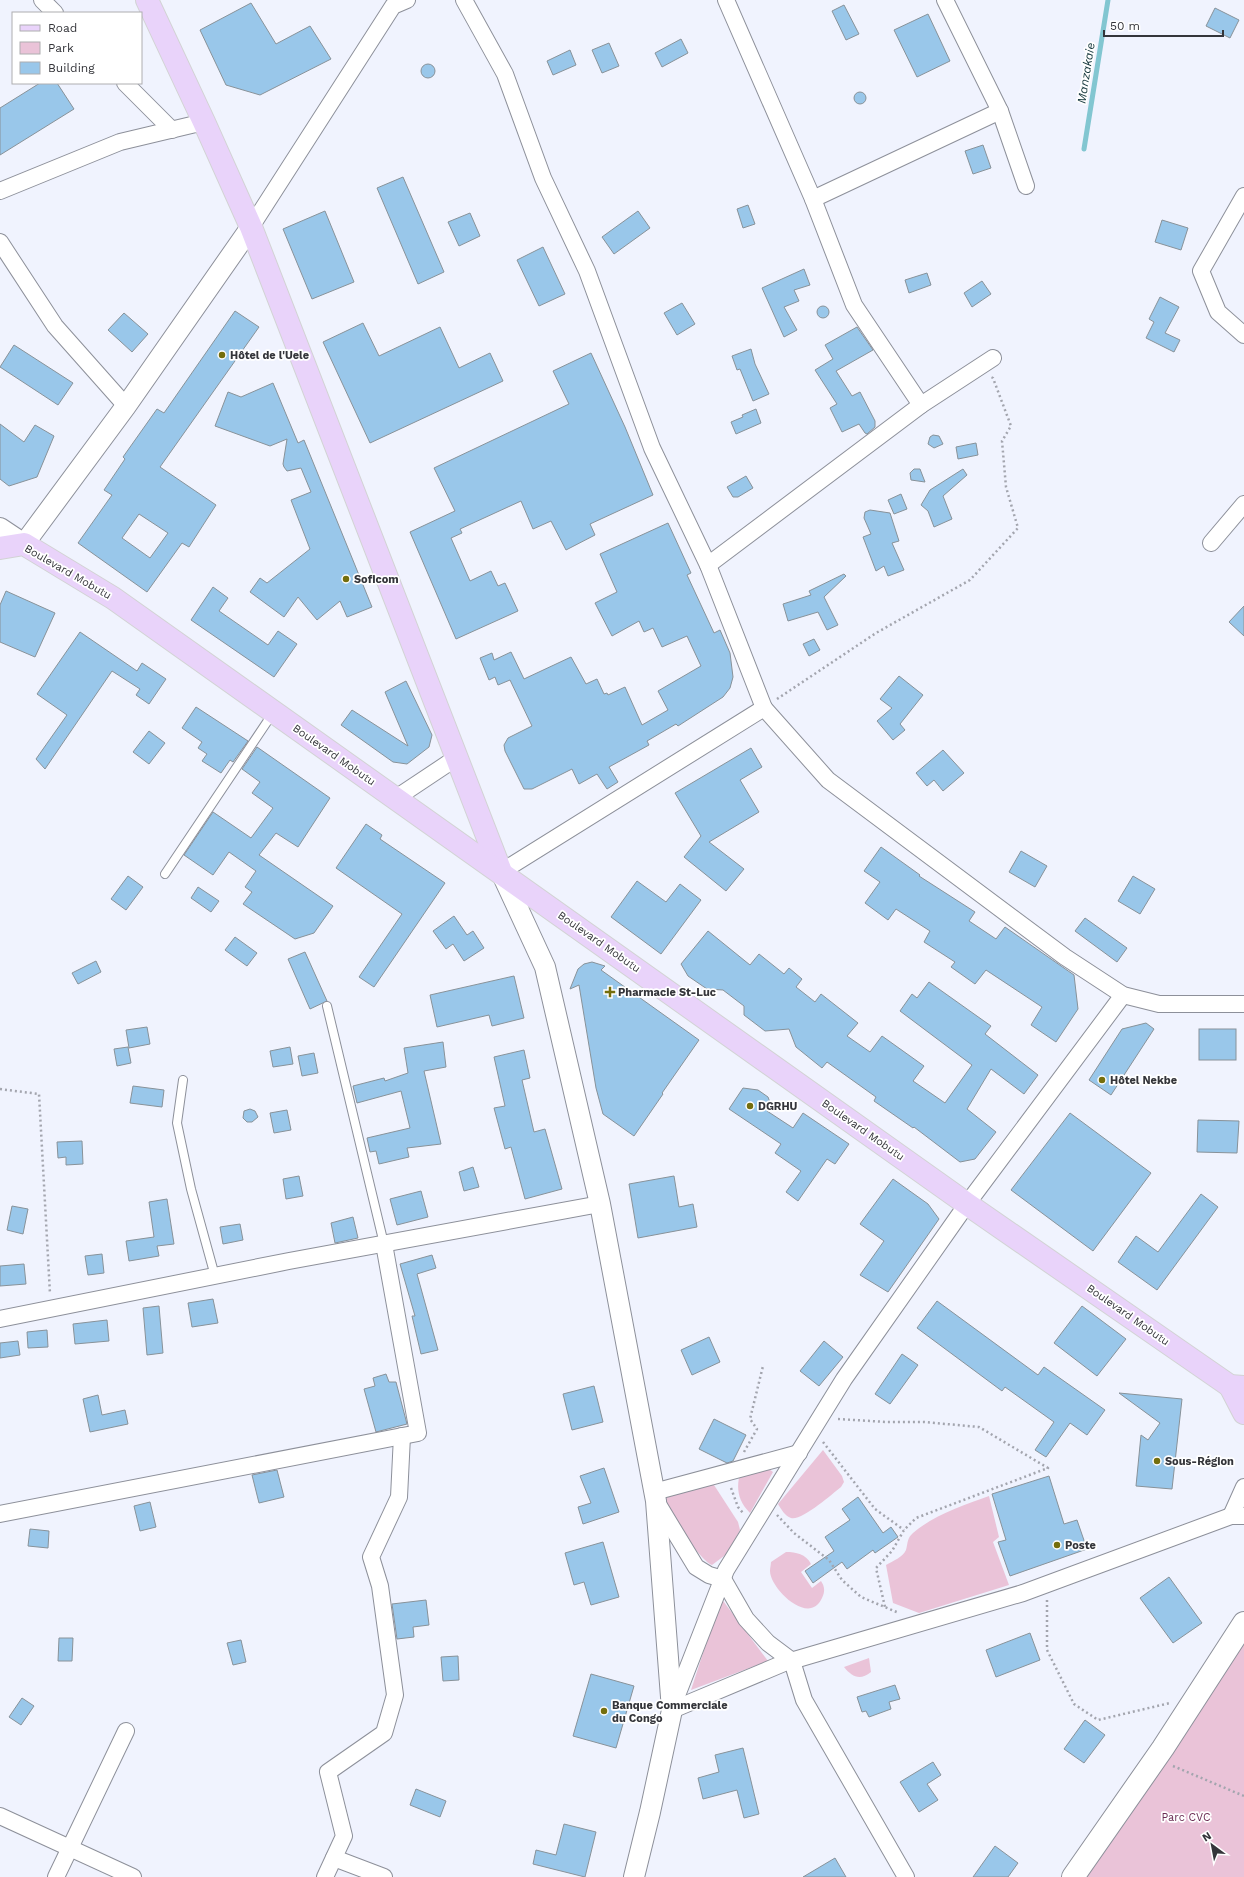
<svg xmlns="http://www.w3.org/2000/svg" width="1244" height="1877" font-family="'Work Sans',sans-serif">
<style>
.green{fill:#eac3d8}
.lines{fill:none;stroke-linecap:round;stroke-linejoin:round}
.stream{stroke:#82c6d1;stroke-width:5}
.building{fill:#99c7ea;stroke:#889299;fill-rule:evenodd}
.service-casing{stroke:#8d909a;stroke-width:10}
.minor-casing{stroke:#8d909a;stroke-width:18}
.tertiary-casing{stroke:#8d909a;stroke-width:22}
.secondary-casing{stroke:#8d909a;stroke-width:24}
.primary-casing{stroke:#d2d3d4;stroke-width:24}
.path{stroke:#a3a5ae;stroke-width:2.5;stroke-dasharray:2 3;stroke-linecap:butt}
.service{stroke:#fff;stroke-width:8}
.minor{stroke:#fff;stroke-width:16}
.tertiary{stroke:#fff;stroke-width:20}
.secondary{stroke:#fff;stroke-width:22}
.primary{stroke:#e9d3fa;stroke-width:22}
.poi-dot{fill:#746e0d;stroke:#fff;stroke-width:1.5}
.labels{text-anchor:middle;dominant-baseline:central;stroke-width:3.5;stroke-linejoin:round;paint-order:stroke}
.poi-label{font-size:11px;font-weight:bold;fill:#34353a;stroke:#fff;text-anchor:start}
.street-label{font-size:11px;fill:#34353a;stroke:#fff}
.park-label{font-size:11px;fill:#6a2c53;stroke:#fff}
.water-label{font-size:12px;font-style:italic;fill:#14363b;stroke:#fff}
</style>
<rect width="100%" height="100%" fill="#f0f3fe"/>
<g class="green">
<path d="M823 1450 842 1476 844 1482 841 1487C832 1494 802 1521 791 1518 785 1516 781 1509 778 1504Z"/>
<path d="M766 1467 773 1472 750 1513C738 1501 736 1489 740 1473Z"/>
<path d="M708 1484 714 1485 738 1522 740 1530 728 1553 712 1565C699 1560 673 1517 665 1503L667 1496Z"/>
<path d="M989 1496 999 1537 993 1542 1009 1585 919 1613 893 1603 886 1565C893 1561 903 1557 906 1550 908 1543 907 1538 913 1533 934 1515 964 1505 989 1496Z"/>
<path d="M786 1552C796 1552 806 1554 811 1564L801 1572 812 1588 821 1581C825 1587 825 1592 822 1598 809 1627 770 1588 770 1571 770 1568 771 1564 771 1562Z"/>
<polygon points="721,1598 768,1661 691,1690"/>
<polygon points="1244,1634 1244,1877 1073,1877"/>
<path d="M869 1658 871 1672C860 1681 852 1677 844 1667Z"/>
</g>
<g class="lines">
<polyline class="stream" points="1084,149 1108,0"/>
</g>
<g class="building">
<polygon points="251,3 276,44 310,26 331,59 260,95 226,85 200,30"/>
<polygon points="844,5 859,34 846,40 832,11"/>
<polygon points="1215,8 1239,20 1230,38 1206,26"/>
<polygon points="928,14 950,61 917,77 894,30"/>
<polygon points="681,39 688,53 662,67 655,53"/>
<polygon points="609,43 619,66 602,73 592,50"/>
<polygon points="570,50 576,65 553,75 547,61"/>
<circle cx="428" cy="71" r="7"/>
<polygon points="40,83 57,83 74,109 0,155 0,108"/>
<circle cx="860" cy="98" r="6"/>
<polygon points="983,145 991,168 973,174 965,151"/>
<polygon points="403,177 444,272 418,284 377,188"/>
<polygon points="748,205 755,224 743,228 737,209"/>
<polygon points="325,211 354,282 312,299 283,229"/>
<polygon points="638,211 650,228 614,254 602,237"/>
<polygon points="470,213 480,236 459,246 448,222"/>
<polygon points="1162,220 1188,228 1181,250 1155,242"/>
<polygon points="543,247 565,294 539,306 517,260"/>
<polygon points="804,269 810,285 794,290 799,301 784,307 797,330 784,337 762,288"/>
<polygon points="927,273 931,285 909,293 905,280"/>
<polygon points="982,281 991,294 972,307 964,293"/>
<polygon points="1160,297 1179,307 1165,333 1180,340 1174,352 1146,338 1154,322 1149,319"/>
<polygon points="682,303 695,324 677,335 664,313"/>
<circle cx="823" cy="312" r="6"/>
<path d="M235 311 259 327 160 467 216 505 189 547 182 543 147 592 78 543 112 495 104 490 125 459 123 457 157 409 164 413ZM139 514 168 533 150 558 122 538Z"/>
<polygon points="124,313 148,334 132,352 108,330"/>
<polygon points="363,323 379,356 440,327 459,368 490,353 503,381 370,443 323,342"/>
<polygon points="857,327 873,350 836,371 852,396 860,392 875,421 875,427 867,434 865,433 859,424 842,432 830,408 837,404 815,370 833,359 825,345"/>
<polygon points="14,345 73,383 58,405 0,367"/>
<polygon points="751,349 755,364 769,394 753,401 740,369 737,370 732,356"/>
<polygon points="591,353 625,427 653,495 590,524 595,535 566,550 551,521 533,529 521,501 460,529 462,533 451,538 470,581 491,571 498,586 505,583 518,611 456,639 410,532 455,511 434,468 569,404 553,371"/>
<polygon points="273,383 298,443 304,440 372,607 347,617 340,601 317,620 298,597 284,617 250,592 260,578 267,583 310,549 291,500 311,492 301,468 287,471 284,467 283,464 287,439 270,446 215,426 228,392 241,397"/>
<polygon points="756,409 761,423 736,434 731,422 743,417 742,415"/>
<polygon points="0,424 24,442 35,425 54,436 37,477 9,486 0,479"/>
<polygon points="933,435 939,436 943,444 934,448 928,444 930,437"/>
<polygon points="976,443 978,455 958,459 956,447"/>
<polygon points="914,469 920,469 925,482 911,480 910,473"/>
<polygon points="963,469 967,475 943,496 952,519 934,527 928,511 921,505 930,490"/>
<polygon points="746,476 753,488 738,497 733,497 727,487"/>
<polygon points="901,494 907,509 894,514 888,500"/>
<polygon points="870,510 890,513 899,541 892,543 904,570 888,576 884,566 876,571 863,537 871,534 864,518 865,512"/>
<polygon points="668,523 691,573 687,575 714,633 720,630 730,653 733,677 730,688 723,697 678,726 676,724 647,741 649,745 609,767 618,782 607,789 597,774 579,784 572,769 532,789 524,789 505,751 504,745 508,738 532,726 510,680 498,685 495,677 489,680 480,658 492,653 494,660 511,652 524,679 571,657 586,684 597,679 604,694 607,693 608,695 625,687 642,725 668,710 658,691 701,666 687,636 662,647 653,628 644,632 639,621 612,636 595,603 617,592 600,554"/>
<polygon points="844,574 846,576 824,597 838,625 827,630 818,612 788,621 783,604 811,595 809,591"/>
<polygon points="213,587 228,598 219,611 268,645 278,631 297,644 274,677 191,620"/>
<polygon points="6,591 55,613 35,657 0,642 0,605"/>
<polygon points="1244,606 1244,636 1229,622"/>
<polygon points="80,632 137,671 142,663 166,679 149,704 136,695 140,689 112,671 45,769 36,759 67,715 37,694"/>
<polygon points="814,639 820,650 809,656 803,644"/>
<polygon points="899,676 923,695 900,724 905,730 893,740 877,721 892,708 880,699"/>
<polygon points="406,681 432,735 429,747 407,764 393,762 341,725 352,710 408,746 385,692"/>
<polygon points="196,707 248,741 233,762 230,760 221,773 202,761 207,754 198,748 202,742 182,728"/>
<polygon points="149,731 165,743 149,764 133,752"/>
<polygon points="257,747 330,798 298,847 276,833 259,855 333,906 314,933 295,939 243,904 252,892 245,887 256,871 229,852 213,875 184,855 213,812 251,838 273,808 252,793 260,782 242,769"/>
<polygon points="751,748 762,767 740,780 759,812 709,842 744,869 726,891 684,857 701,836 675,793"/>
<polygon points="943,750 964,773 943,791 934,780 927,786 916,773"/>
<polygon points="366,824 382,835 380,839 445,883 374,987 359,977 402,914 336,868"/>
<polygon points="881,847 920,875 919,876 975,912 969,921 996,939 1005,927 1074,975 1078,1009 1056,1042 1031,1025 1042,1007 986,970 975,984 951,967 955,962 924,942 930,931 896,909 888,920 865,903 880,882 864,871"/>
<polygon points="1021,851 1047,866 1035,887 1009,872"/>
<polygon points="128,876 143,887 126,910 111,899"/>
<polygon points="1133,876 1155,889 1140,914 1118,901"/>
<polygon points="637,881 666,902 680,884 701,900 661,954 611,917"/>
<polygon points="198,887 219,901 211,912 191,898"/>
<polygon points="454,916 467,935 473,931 484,948 464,961 453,944 446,949 433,931"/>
<polygon points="1085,918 1127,948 1117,962 1075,931"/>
<polygon points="708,931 750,965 759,954 784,974 789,968 802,979 796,987 815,1002 821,994 858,1023 847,1036 870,1052 882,1036 924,1066 913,1081 945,1103 972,1065 900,1011 912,994 917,998 929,982 991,1026 985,1034 1038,1075 1024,1094 991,1069 967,1109 996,1132 975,1159 960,1162 914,1127 913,1128 874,1101 876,1097 827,1062 822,1068 796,1047 789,1029 765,1031 744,1015 744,1006 723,990 707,989 688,976 681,964"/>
<polygon points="235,937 257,953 247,966 225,950"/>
<polygon points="305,952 327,1001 310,1009 288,959"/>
<polygon points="96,961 101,972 78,984 72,973"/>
<polygon points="592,962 605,966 601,970 699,1040 662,1093 663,1094 634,1136 603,1114 596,1088 579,985 570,989 578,969 584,964"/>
<polygon points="514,976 524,1018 492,1026 489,1015 437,1027 430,995"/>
<polygon points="1146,1023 1154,1029 1111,1095 1089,1080 1122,1029"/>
<polygon points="147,1027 150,1044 129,1048 126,1030"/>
<rect x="1199" y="1029" width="37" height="31"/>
<polygon points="443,1042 446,1067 424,1071 441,1144 407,1148 409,1157 379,1164 376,1151 370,1152 367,1138 410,1128 401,1091 357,1103 353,1086 384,1078 385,1081 408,1073 404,1048"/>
<polygon points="128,1047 131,1063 117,1066 114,1049"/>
<polygon points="290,1047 293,1064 273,1067 270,1051"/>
<polygon points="524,1050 530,1078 522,1080 534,1132 545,1129 562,1189 525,1199 511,1147 505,1149 494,1108 505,1106 494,1057"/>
<polygon points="314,1053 318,1073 302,1076 298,1056"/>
<polygon points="133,1086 164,1090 162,1107 130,1103"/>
<polygon points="743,1088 758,1090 768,1097 771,1105 767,1111 793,1128 803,1113 849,1144 835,1164 827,1159 798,1201 786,1192 801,1171 775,1153 781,1144 729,1109"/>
<polygon points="250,1109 255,1111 258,1117 252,1122 247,1122 243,1118 244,1111"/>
<polygon points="287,1110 291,1130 274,1133 270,1113"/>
<polygon points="1070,1113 1151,1173 1093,1251 1011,1190"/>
<polygon points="1198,1120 1239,1121 1237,1153 1197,1152"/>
<polygon points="82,1141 83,1164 66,1165 66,1157 58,1158 57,1142"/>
<polygon points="473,1167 479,1187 464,1191 459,1172"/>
<polygon points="299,1176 303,1196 286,1199 283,1179"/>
<polygon points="674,1176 679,1207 693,1204 697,1227 638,1238 629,1184"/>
<polygon points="893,1179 928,1204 939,1219 888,1292 860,1275 884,1241 860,1224"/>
<polygon points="421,1191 428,1217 397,1225 390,1199"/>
<polygon points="1201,1194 1218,1207 1157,1290 1118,1262 1136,1236 1158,1252"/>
<polygon points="167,1199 174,1244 157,1246 159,1256 129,1261 126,1241 154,1237 149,1202"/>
<polygon points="12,1206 28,1209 23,1234 7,1230"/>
<polygon points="353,1217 358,1238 335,1243 331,1223"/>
<polygon points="240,1224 243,1240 223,1244 220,1227"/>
<polygon points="102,1254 104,1273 88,1275 85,1256"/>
<polygon points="432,1255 436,1268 417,1274 438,1350 421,1354 412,1316 415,1316 400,1264"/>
<polygon points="24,1264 26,1284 0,1286 0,1266"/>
<polygon points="213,1299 218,1323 192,1327 188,1303"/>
<polygon points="937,1301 1038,1375 1044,1367 1105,1410 1087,1435 1070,1423 1046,1457 1035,1450 1054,1422 1005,1387 1002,1391 917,1328"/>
<polygon points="159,1306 163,1353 147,1355 143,1308"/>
<polygon points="1082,1306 1126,1339 1097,1376 1054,1343"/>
<polygon points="107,1320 109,1341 75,1344 73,1324"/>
<polygon points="47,1330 48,1347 28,1348 27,1332"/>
<polygon points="709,1337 720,1362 692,1375 681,1350"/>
<polygon points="18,1341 20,1355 0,1358 0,1343"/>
<polygon points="824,1341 843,1357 819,1386 800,1371"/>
<polygon points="902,1354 918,1365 890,1404 875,1394"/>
<polygon points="386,1374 389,1382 396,1382 407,1424 376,1432 364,1389 375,1386 373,1378"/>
<polygon points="594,1386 603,1422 572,1430 563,1394"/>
<polygon points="1119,1393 1182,1399 1172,1489 1136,1486 1141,1435 1148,1440 1160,1423"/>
<polygon points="98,1395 102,1415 125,1410 128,1424 90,1432 83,1399"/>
<polygon points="714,1419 746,1435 733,1461 727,1463 699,1449"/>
<polygon points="604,1468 619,1512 583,1524 578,1507 591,1503 580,1476"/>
<polygon points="277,1470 284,1497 259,1503 252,1475"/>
<polygon points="1049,1476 1064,1524 1077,1520 1087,1549 1010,1576 998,1542 1006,1540 992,1494"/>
<polygon points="858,1497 883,1533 891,1527 898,1537 875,1553 873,1550 847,1569 842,1562 813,1583 805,1571 834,1551 825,1537 850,1520 842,1509"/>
<polygon points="150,1502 156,1527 140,1531 134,1506"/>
<polygon points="30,1529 49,1531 48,1548 28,1546"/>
<polygon points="603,1542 619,1597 591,1605 584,1582 574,1585 565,1553"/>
<polygon points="1169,1577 1202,1623 1173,1643 1140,1598"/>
<polygon points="426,1600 429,1625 413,1627 414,1637 397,1639 392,1604"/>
<polygon points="1030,1633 1040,1660 996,1677 986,1650"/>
<polygon points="59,1638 73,1638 72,1661 58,1661"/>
<polygon points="241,1640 246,1662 233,1665 227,1643"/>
<polygon points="458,1656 459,1680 443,1681 441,1657"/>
<polygon points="591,1674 634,1686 616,1748 573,1736"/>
<polygon points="895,1685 900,1699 889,1702 891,1709 869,1717 866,1711 862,1712 857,1697"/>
<polygon points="22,1698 34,1706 21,1725 9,1717"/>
<polygon points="1085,1720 1105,1735 1084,1763 1064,1749"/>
<polygon points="743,1748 759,1814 744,1818 737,1790 703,1799 698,1778 719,1772 715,1755"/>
<polygon points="933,1762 941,1775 927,1784 938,1800 919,1812 900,1782"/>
<polygon points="416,1789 446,1801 440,1817 410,1805"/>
<polygon points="564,1824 596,1832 585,1877 533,1864 536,1850 556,1855"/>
<polygon points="995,1846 1018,1863 1008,1877 973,1877"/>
<polygon points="835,1858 846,1877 803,1877"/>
</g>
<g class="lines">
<g class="service-casing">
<g id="service">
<polyline points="165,874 273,713"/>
<polyline points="327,1006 384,1244"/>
<polyline points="183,1080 177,1123 191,1189 215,1276"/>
</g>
</g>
<g class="minor-casing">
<g id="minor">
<polyline points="42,0 55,13"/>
<polyline points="464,0 505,74 543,178 587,271 652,448 708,565 764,708"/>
<polyline points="726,0 813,199 854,305 921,405"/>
<polyline points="945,0 1000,111 1026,186"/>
<polyline points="125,83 172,130"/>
<polyline points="0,191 120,142 204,122"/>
<polyline points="1244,196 1201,271 1218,312 1244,335"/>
<polyline points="813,199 1000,111"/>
<polyline points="251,227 393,6 407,0"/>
<polyline points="0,242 55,326 126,406"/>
<polyline points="1211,543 1244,504"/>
<polyline points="708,565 921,405 993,358"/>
<polyline points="396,798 456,758"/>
<polyline points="501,872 764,708 828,780 1065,957 1123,995 1159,1004 1244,1004"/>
<polyline points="0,1319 289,1261 600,1204"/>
<polyline points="654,1492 799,1453"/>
<polyline points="656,1501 696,1567 709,1575 723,1579 746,1619 768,1643 792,1661 804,1700 906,1877"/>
<polyline points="0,1514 418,1433 384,1244"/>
<polyline points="1231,1516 1244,1487"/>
<polyline points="672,1708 726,1570 844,1379 967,1204 1123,995"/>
<polyline points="672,1710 784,1663 1023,1593 1231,1516 1244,1516"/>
<polyline points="0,1816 133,1877"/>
<polyline points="334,1858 384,1877"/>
<polyline points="56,1877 126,1731"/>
<polyline points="325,1877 344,1836 328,1772 384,1733 395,1695 380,1586 371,1557 399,1497 402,1436"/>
</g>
</g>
<g class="tertiary-casing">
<g id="tertiary">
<polyline points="0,528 24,544 126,406 251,227"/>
<polyline points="501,872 545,967 600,1204 656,1501 672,1710 650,1812 634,1877"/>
</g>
</g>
<g class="secondary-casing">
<polyline id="secondary" points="1073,1877 1163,1748 1244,1623"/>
</g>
<g class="primary-casing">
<g id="primary">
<polyline points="147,0 204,122 251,227 501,872"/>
<polyline points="0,548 24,544 113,598 967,1204 1230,1386 1244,1387"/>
<polyline points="1230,1386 1244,1413"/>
</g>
</g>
<g class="path">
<polyline points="777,699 876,633 970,580 1018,528 1006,487 1002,441 1011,426 993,378 991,377"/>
<polyline points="0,1089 39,1094 50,1294"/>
<polyline points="838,1419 886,1422 924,1422 979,1427 1048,1468 916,1518 904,1530 892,1551 876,1568 885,1607"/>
<polyline points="823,1442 875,1509 904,1530"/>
<polyline points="744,1452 757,1429 750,1419 763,1366"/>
<polyline points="731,1488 738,1507 743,1513"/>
<polyline points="777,1515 794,1533 829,1560 842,1580 861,1597 899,1613"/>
<polyline points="1047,1600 1047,1650 1074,1704 1098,1720 1170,1703"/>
<polyline points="1173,1766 1244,1796"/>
</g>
<use href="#service" class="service"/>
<use href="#minor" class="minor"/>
<use href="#tertiary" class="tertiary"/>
<use href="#secondary" class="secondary"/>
<use href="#primary" class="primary"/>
</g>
<g class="poi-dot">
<circle cx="222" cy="355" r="4"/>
<circle cx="346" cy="579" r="4"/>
<path d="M608 986h4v4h4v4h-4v4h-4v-4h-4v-4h4z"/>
<circle cx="1102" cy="1080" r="4"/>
<circle cx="750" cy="1106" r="4"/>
<circle cx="1157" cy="1461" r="4"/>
<circle cx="1057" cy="1545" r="4"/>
<circle cx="604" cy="1711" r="4"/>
</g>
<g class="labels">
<g class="poi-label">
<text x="230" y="355">Hôtel de l'Uele</text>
<text x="354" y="579">Soficom</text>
<text x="618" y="992">Pharmacie St-Luc</text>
<text x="1110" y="1080">Hôtel Nekbe</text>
<text x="758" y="1106">DGRHU</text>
<text x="1165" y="1461">Sous-Région</text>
<text x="1065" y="1545">Poste</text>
<text x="612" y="1705">Banque Commerciale<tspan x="612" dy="13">du Congo</tspan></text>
</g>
<g class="street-label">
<text transform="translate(68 572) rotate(30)">Boulevard Mobutu</text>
<text transform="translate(334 755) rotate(35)">Boulevard Mobutu</text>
<text transform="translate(599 942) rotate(35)">Boulevard Mobutu</text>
<text transform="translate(863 1130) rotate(35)">Boulevard Mobutu</text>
<text transform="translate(1128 1315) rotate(35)">Boulevard Mobutu</text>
</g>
<g class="park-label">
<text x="1186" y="1817">Parc CVC</text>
</g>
<g class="water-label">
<text transform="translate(1086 73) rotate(-81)">Manzakaie</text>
</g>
</g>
<rect x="12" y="12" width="130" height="72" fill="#ffffff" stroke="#aeaeb0"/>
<rect x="20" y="25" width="20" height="6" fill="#e9d3fa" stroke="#aeaeb0"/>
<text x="48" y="32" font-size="12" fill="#34353a">Road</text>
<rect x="20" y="42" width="20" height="12" fill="#eac3d8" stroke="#aeaeb0"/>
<text x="48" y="52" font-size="12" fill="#34353a">Park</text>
<rect x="20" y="62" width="20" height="12" fill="#99c7ea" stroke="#aeaeb0"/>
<text x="48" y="72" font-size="12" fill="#34353a">Building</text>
<g transform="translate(1212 1845) rotate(328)" stroke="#ffffff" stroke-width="3" paint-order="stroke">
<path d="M0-3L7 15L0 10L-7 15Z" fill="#34353a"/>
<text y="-6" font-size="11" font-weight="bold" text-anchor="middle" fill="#34353a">N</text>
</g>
<path d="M1104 30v6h119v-6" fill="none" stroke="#34353a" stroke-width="2"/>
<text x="1110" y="30" font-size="12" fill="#34353a" stroke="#ffffff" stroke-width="3" paint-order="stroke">50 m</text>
</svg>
